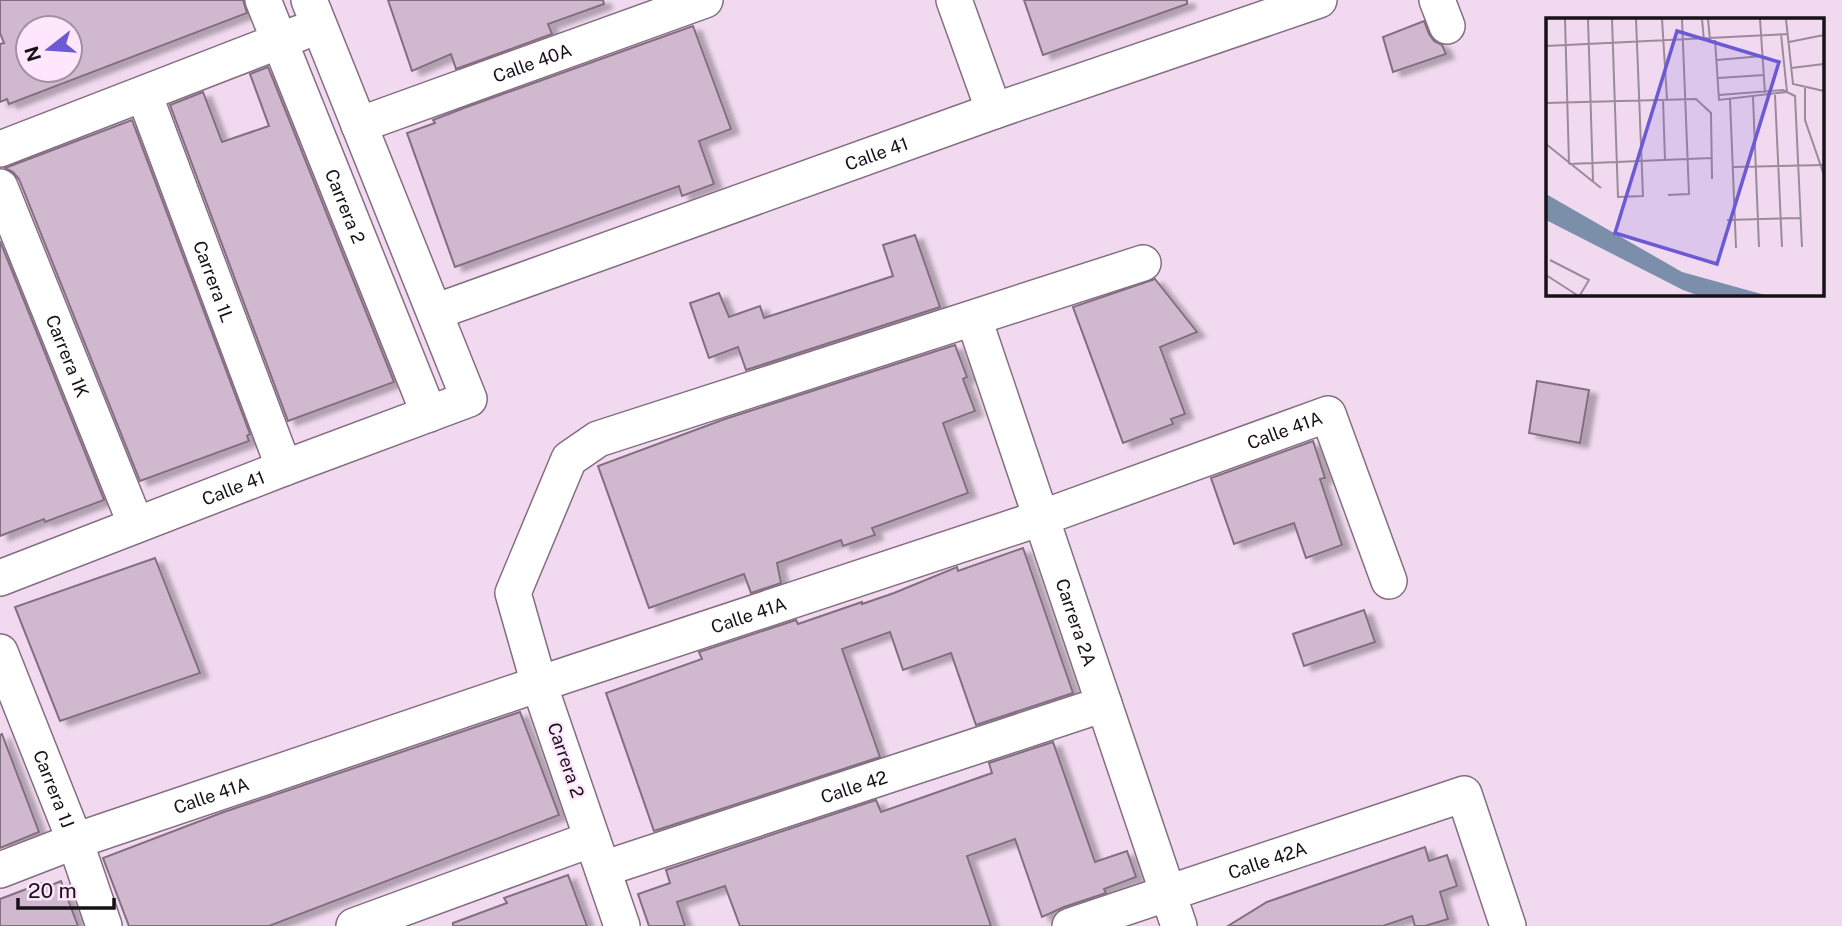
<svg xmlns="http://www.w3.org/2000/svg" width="1842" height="926" font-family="'Public Sans',sans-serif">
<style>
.building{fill:#d0b9ce;stroke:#836e81;stroke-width:2;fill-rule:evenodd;filter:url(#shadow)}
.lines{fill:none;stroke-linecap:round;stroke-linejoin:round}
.minor-casing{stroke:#836e81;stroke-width:38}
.minor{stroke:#fff;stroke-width:35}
.labels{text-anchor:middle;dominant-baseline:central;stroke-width:5;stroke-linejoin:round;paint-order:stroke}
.street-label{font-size:18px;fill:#191119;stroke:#fee7fc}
.inset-road{fill:none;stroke:#9b8a99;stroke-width:2}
.view{fill:#6c5ad4;fill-opacity:0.15;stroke:#6c5ad4;stroke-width:3.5}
.inset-edge{fill:none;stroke:#191119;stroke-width:3.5}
</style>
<defs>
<filter id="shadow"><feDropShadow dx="8" dy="4.5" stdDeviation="2" flood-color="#0004"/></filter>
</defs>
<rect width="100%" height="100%" fill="#f1daef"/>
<g class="building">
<path d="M0 0H243L247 13 9 104 7 99 0 102V44L4 43 0 33ZM28 28H70V70H28Z"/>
<polygon points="388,0 603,0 604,4 548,24 552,34 456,69 451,54 412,71"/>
<polygon points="1024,0 1187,0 1187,4 1043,55"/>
<polygon points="1424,21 1429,34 1434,41 1442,45 1446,54 1393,72 1383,37"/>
<polygon points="693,26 731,129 699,141 714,184 682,196 679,186 455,267 407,133 435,123 433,120 464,108"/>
<polygon points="268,67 394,382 288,421 170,105 203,92 222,142 269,126 250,74"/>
<polygon points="132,120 250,434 247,436 249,441 140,481 19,179 13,172 5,168"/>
<polygon points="915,235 940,307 746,370 738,347 709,358 690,303 719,293 729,317 760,306 764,318 893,276 883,245"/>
<polygon points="0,241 104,500 45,522 44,519 0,536"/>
<polygon points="1155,279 1197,332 1160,347 1185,414 1171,419 1173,424 1123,443 1073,307"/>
<polygon points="955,345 967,377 963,379 975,411 943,423 968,493 872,528 875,535 843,546 841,540 777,563 781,583 751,593 744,574 649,608 598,466 725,419"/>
<polygon points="1537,381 1589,390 1580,443 1529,433"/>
<polygon points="1313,441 1325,478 1320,479 1342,545 1306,558 1294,523 1234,544 1211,478"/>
<polygon points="1023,548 1073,693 976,725 951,653 903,670 890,632 842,649 880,757 654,831 606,693 702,659 699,652 796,620 798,624 862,602 862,604 894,593 957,567 958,571"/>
<polygon points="155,558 200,673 60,721 15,607"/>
<polygon points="1364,610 1375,642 1304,666 1293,634"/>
<polygon points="520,712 559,815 269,926 129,926 103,858 221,813"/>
<polygon points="2,734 39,832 0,848 0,735"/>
<polygon points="1053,742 1095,862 1127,851 1136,877 1104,889 1106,893 1064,907 1042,917 1015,839 967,856 991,926 740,926 725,886 677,902 685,926 649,926 638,894 670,883 666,870 876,800 881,812 992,773 989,763"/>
<polygon points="1425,847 1429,861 1447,855 1457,886 1440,892 1448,919 1425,926 1415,926 1412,916 1383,926 1228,926 1267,902"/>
<polygon points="568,875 587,926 453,926 453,923 507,903 504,898"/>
<polygon points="61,881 78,926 0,926 0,899 45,882 47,887"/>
</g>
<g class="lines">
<g class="minor-casing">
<g id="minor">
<path id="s1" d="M263 0 429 414"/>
<polyline points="954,0 994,111"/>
<polyline points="1437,0 1447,26"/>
<path id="s2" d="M144 94 284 468"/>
<path id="s3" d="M359 125 705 0"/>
<polyline points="0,149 300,33"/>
<path id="s4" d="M0 187 136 525"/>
<path id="s5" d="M435 312 994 111 1319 0"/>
<path id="s6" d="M974 319 1179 926"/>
<path id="s7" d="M0 578 284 468 469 399 309 0"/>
<path id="s8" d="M0 652 75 841 104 926"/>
<path id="s9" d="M603 869 1104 704"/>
<path id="s10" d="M0 870 75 841 539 684 1041 518 1328 414 1389 581"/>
<polyline points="354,926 592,839"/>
<polyline points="622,926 539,684 513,593 569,459 598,439 1143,263"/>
<path id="s11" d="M1070 926 1464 794 1508 926"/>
</g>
</g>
<use href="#minor" class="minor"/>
</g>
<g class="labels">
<g class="street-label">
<text stroke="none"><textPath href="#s3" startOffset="184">Calle 40A</textPath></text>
<text stroke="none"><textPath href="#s5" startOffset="469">Calle 41</textPath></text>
<text stroke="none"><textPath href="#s1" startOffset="222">Carrera 2</textPath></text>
<text stroke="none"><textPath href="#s2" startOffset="200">Carrera 1L</textPath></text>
<text stroke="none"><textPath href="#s4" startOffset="182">Carrera 1K</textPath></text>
<text stroke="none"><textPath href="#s10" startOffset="1358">Calle 41A</textPath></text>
<text stroke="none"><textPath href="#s7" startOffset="250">Calle 41</textPath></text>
<text stroke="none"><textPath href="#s10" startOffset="791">Calle 41A</textPath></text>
<text stroke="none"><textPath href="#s6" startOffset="320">Carrera 2A</textPath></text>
<text transform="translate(566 760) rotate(71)">Carrera 2</text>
<text stroke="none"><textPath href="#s9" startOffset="264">Calle 42</textPath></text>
<text stroke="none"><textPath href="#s8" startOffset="147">Carrera 1J</textPath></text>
<text stroke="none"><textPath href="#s10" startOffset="224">Calle 41A</textPath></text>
<text stroke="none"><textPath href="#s11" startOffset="208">Calle 42A</textPath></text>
</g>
</g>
<g transform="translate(1546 18)">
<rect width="278" height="278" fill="#f1daef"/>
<path d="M0 176 136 254 219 277H151L137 272 0 202Z" fill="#7c8faa"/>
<path class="inset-road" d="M19 1 23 146M42 1 47 163M66 1 72 179 97 178 90 1M116 1 121 81M156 1 158 23M162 1 164 22M214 1 219 75M240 1 247 66 278 73M235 16 241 74M169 22 173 82 241 74M243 24 278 17M0 28 242 16M171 42 216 38M245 50 278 46M172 60 218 57M259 70V102L278 157M173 77 237 72 249 78 256 229M229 77 236 229M207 79 213 229M117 81 119 142M184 81 190 230M0 85 150 81 165 95 166 161M0 126 55 170M23 146 165 140M187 149 278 147M122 177 143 176 136 1M181 202 255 200M4 242 43 262 34 277M0 257 31 277"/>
<path class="view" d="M131 13 233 44 171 246 69 215Z"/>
<rect width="278" height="278" class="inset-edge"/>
</g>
<g transform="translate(49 49) rotate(253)"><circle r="33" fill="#fee7fc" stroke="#a291a1" stroke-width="2"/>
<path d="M0-5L12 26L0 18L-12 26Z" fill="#6c5ad4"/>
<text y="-10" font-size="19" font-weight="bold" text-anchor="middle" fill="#191119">N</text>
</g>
<path d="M18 898v10h96v-10" fill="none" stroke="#191119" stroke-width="3.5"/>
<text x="28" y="898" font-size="21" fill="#191119" stroke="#fee7fc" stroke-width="5" paint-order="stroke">20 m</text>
</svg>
